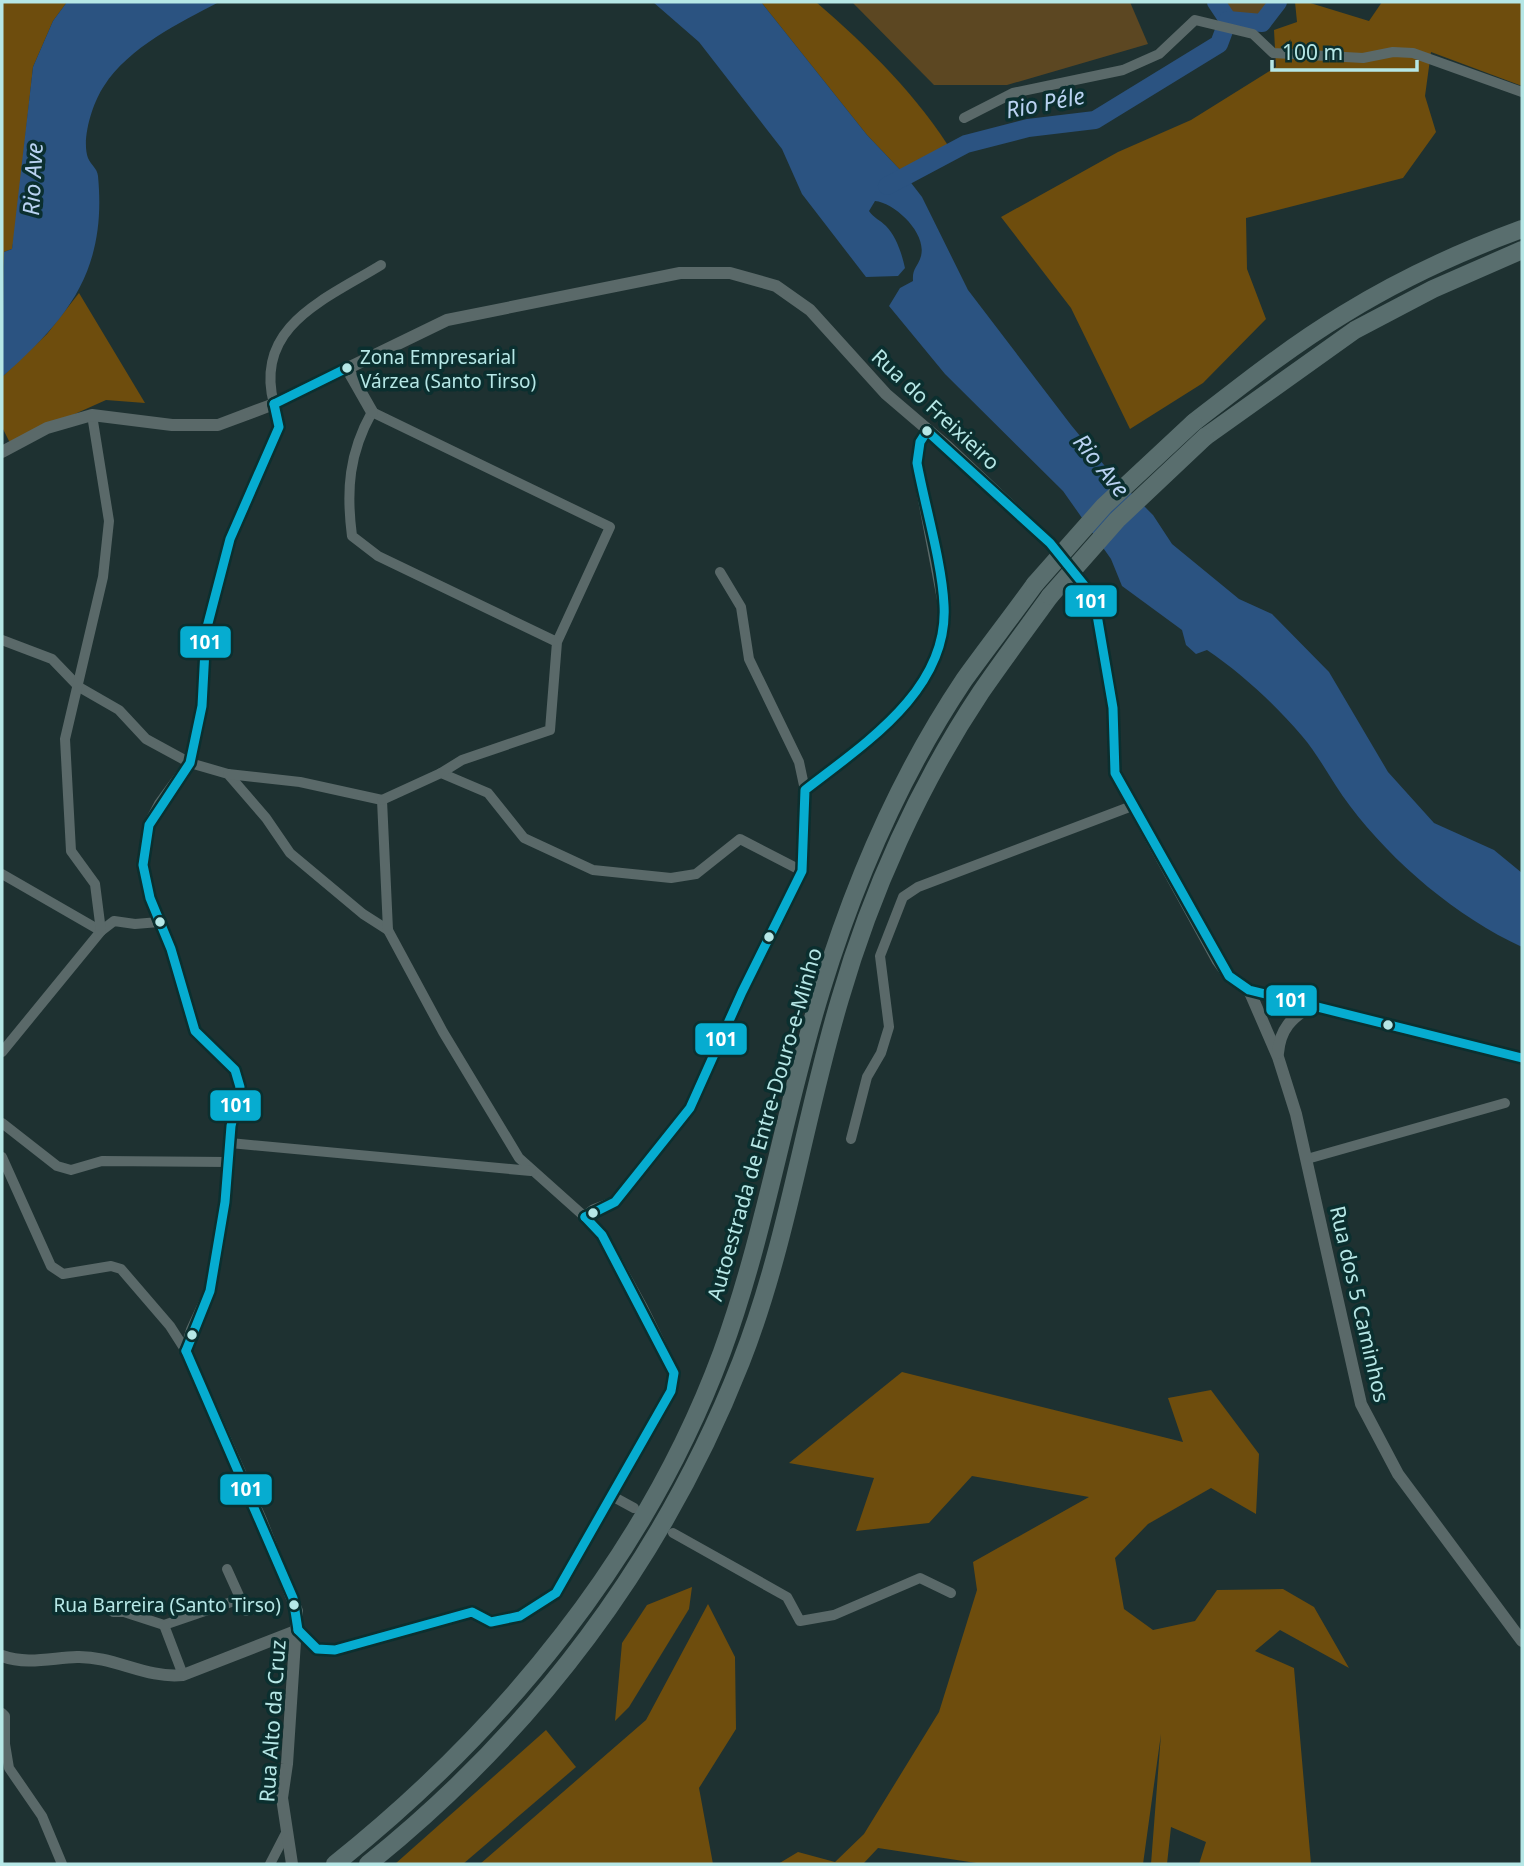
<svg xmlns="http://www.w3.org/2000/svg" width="1524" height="1866" font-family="'Noto Sans',sans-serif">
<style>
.green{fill:#5c4722}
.forest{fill:#6e4d0d}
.water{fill:#2b5381}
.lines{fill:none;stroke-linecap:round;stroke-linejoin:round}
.river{stroke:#2b5381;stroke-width:18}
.minor{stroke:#5a6969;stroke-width:10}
.tertiary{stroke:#5a6969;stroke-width:12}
.motorway{stroke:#596e6e;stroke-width:18}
.motorway-bridge{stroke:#596e6e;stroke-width:18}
.bus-1-casing{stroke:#0b2f2f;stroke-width:14}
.bus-1{stroke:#06acd0;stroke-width:9}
.bus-dot{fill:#b6e7e6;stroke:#0b2f2f;stroke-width:2.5}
.labels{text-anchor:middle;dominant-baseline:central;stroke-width:7;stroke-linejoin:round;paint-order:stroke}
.bus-label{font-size:19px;fill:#b6e7e6;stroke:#0b2f2f;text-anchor:start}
.street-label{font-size:21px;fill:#b6e7e6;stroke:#0b2f2f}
.water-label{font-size:23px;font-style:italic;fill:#b9d2f1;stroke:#0b2f2f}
.line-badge{stroke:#0b2f2f;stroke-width:2.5}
.badge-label{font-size:19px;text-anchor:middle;font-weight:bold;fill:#fff}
</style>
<rect width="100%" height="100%" fill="#1e3131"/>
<g class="green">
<polygon points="852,2 1130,2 1148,44 1007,85 934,85"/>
<polygon points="1216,2 1278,2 1262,23 1228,20"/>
</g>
<g class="forest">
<polygon points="2,2 67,2 53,21 33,67 15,232 12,249 4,252 2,281"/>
<path d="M761 2H816C868 47 918 96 954 155L905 175 867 135Z"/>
<polygon points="1295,2 1307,2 1369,21 1382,2 1522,2 1522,86 1431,52 1425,96 1436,132 1403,178 1246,218 1247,269 1266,319 1203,383 1130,429 1071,308 1001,217 1118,152 1191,120 1276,67 1274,30 1297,22"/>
<polygon points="79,293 145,403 106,400 10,443 2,427 2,377 47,334"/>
<polygon points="902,1372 1183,1442 1168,1398 1211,1390 1259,1454 1256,1514 1211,1488 1148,1524 1115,1558 1124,1609 1153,1630 1195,1621 1217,1590 1283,1589 1314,1607 1349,1668 1280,1630 1255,1651 1294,1668 1311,1864 1199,1864 1206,1842 1171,1827 1167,1864 1151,1864 1161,1734 1143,1864 983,1864 878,1848 863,1864 778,1864 798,1852 835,1862 864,1834 939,1712 977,1590 973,1562 1089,1497 972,1476 929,1523 856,1531 874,1478 789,1463"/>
<polygon points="692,1587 689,1609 629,1707 615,1721 622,1643 647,1605"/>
<polygon points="708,1604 735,1657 736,1729 699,1788 713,1864 480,1864 646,1720"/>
<polygon points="546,1730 576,1767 463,1864 395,1864"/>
</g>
<g class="water">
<path d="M67 2H219C179 23 129 47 104 86 93 102 81 139 88 158 91 165 97 168 98 176 107 270 69 318 2 377L4 252 12 249 33 67 53 21Z"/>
<path d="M653 2H761L867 135 905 175 922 197 968 290 1071 425 1109 471 1153 515 1172 544 1239 599 1272 614 1329 672 1388 772 1434 823 1494 850 1522 873V947C1457 917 1393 863 1350 806 1333 784 1320 757 1302 736 1275 704 1241 673 1207 650L1196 654 1186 645 1182 630 1122 586 1111 559 1063 491 945 374 889 306 900 288 913 281C912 268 918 267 921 256 927 233 895 203 875 201L869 211C874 218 880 220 886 226 896 236 902 254 905 268L898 276 866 277 802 194 782 149 699 42Z"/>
</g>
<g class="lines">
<g class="river">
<polyline points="1216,2 1228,20"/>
<polyline points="887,186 966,144 1028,128 1095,120 1219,44 1228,20 1262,23 1278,2"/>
</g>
<g class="minor">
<polyline points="964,118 1013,93 1123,70 1159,54 1195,20 1253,34 1273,53 1363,58 1393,52 1413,53 1522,92"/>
<path d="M274 404C253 326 326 299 381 265"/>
<polyline points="720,572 741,607 749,659 799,762 805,790"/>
<polyline points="2,640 52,659 79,687 119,710 146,739 190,763 228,774 266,818 290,853 363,914 388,930 443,1032 519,1158 585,1217"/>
<polyline points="441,773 488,793 524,838 593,870 671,878 696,874 740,839 802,871"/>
<polyline points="228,774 300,782 382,800 388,930"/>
<path d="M382 800 441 773 462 760 550 730 557 642 610 527 372 412C349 453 346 490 352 536L378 556 557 642"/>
<polyline points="2,874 101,931 114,921 135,924 159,922"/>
<polyline points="2,1052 101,931 95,884 71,851 65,739 103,577 109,521 92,415"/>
<polyline points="2,1123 57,1166 71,1170 102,1161 228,1162"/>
<polyline points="851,1139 867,1077 881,1053 889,1027 880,956 903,897 918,887 1132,806"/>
<polyline points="230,1143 531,1171"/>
<polyline points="2,1157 51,1266 63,1274 111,1266 121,1269 170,1326 186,1351"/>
<polyline points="1307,1159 1505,1103"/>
<polyline points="612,1496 634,1508"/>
<polyline points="673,1533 787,1597 800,1621 834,1615 920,1578 951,1593"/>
<polyline points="227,1569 246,1611"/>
<polyline points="113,1612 124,1612 164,1625 240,1599"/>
<polyline points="164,1625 183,1675"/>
<polyline points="2,1713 5,1716 5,1744 9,1768 42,1816 62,1864"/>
<polyline points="270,1864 287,1831"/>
</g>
<g class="tertiary">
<polyline points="347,368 372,412"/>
<polyline points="274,404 279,427 230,539 206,631 202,706 190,763 160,804 149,825 143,865 150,898 171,949 195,1031 235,1070 240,1087 231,1126 225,1202 210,1291 192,1330 186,1351 261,1520 297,1611 287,1764 282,1798 292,1864"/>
<polyline points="2,452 47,428 92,415 172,425 218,425 274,404 447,320 680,273 730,273 776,286 810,310 886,394 948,447 1050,543 1084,585 1097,615 1113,708 1115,773 1218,961 1229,976 1249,990 1522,1058"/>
<polyline points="1249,990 1278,1057 1296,1114 1361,1404 1398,1474 1522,1641"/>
<path d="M1278 1053C1280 1030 1291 1017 1312 1006"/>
<path d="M298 1630 317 1649 335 1650 472 1612 491 1622 520 1616 556 1593 671 1391 674 1373 642 1308 602 1235 585 1217 594 1210 615 1202 690 1108 742 992 802 871 805 790C864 743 950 690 944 605L917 463 920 442 927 431"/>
<path d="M2 1656C27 1665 51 1658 77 1657 114 1656 146 1679 183 1675L298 1630"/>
</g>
<g class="motorway">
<path d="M1193 423C1242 385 1291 346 1344 314 1399 280 1462 251 1522 229"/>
<polyline points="1205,437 1355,330 1433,289 1522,250"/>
<path d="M335 1864C503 1730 647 1555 722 1352 765 1234 784 1111 821 991 854 883 901 774 964 680 987 648 1012 616 1035 584"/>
<path d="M368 1864C534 1731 663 1560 741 1362 787 1245 804 1119 840 999 871 892 919 785 981 692 1003 660 1027 628 1050 596"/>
</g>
<g class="motorway-bridge">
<polyline points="1035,584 1104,506 1193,423"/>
<polyline points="1050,596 1117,520 1205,437"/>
</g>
<g class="bus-1-casing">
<g id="bus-1">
<polyline points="274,404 347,368"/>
<polyline points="927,431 1050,543 1084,585 1097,615 1113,708 1115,773 1229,976 1249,990 1522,1058"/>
<path d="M585 1217 615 1202 690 1108 742 992 802 871 805 790C864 744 949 690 944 605 942 563 925 506 917 463L920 442 927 431"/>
<polyline points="186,1351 210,1291 225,1202 231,1126 240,1087 235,1070 195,1031 171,949 150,898 143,865 149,825 190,763 202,706 206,631 230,539 279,427 274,404"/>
<polyline points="186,1351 293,1598 298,1630"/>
<polyline points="298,1630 317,1649 335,1650 472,1612 491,1622 520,1616 556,1593 671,1391 674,1373 602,1235 585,1217"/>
</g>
</g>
<use href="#bus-1" class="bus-1"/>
</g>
<g class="bus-dot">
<circle cx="347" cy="368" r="6"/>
<circle cx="927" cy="431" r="6"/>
<circle cx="160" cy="922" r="6"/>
<circle cx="769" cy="937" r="6"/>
<circle cx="1388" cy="1025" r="6"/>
<circle cx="593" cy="1213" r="6"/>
<circle cx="192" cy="1335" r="6"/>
<circle cx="294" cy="1605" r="6"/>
</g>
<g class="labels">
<g class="bus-label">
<text x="360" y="357">Zona Empresarial<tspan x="360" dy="24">Várzea (Santo Tirso)</tspan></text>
<text x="281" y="1605" text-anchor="end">Rua Barreira (Santo Tirso)</text>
</g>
<g class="street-label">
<text transform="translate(936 409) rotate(43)">Rua do Freixieiro</text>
<text transform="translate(764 1124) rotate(-74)">Autoestrada de Entre-Douro-e-Minho</text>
<text transform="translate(1360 1304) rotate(77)">Rua dos 5 Caminhos</text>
<text transform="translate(272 1721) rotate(-86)">Rua Alto da Cruz</text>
</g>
<g class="water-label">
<text transform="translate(1045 102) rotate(-11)">Rio Péle</text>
<text transform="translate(32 179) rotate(-87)">Rio Ave</text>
<text transform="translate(1102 465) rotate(51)">Rio Ave</text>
</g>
</g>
<g class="line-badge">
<rect x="1064" y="584" width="54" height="34" rx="7" fill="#06acd0"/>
<rect x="179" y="625" width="53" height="34" rx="7" fill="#06acd0"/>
<rect x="1265" y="984" width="53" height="33" rx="7" fill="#06acd0"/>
<rect x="694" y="1022" width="54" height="34" rx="7" fill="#06acd0"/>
<rect x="209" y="1089" width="53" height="33" rx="7" fill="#06acd0"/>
<rect x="219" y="1473" width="54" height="33" rx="7" fill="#06acd0"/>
</g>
<g class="badge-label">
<text x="1091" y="608">101</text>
<text x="205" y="649">101</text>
<text x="1291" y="1007">101</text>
<text x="721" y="1046">101</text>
<text x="236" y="1112">101</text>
<text x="246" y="1496">101</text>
</g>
<rect width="1524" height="1866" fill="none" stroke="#b6e7e6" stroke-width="7"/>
<path d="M1272 60v10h145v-10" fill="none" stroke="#b6e7e6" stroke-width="3.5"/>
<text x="1282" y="60" font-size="21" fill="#b6e7e6" stroke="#0b2f2f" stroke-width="5" paint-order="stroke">100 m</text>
</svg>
